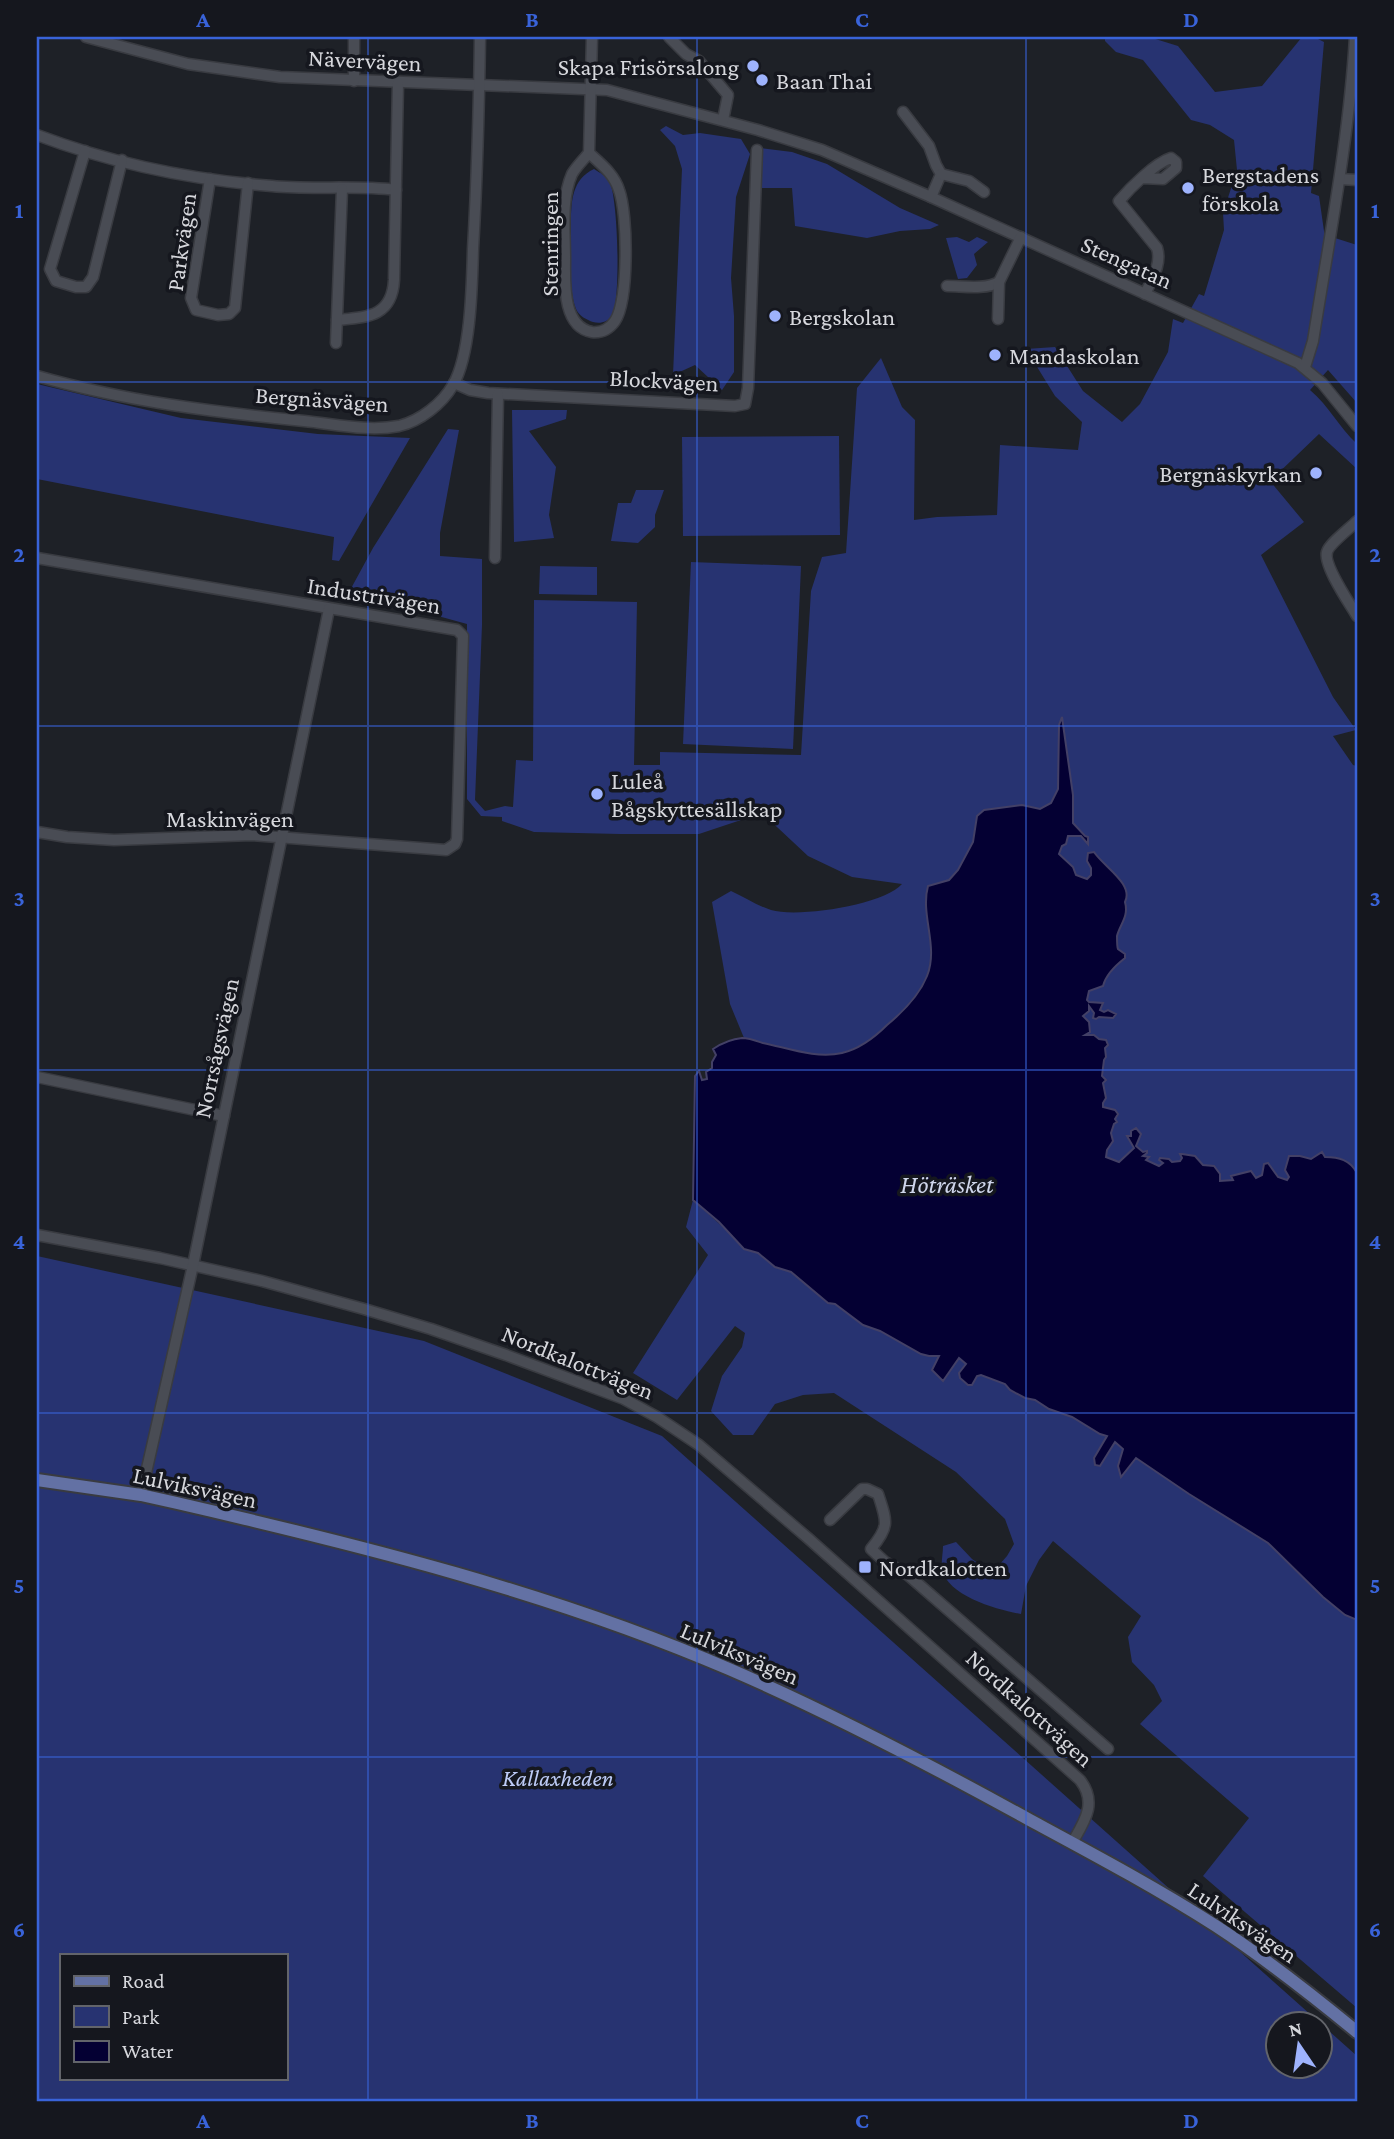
<svg xmlns="http://www.w3.org/2000/svg" width="1394" height="2139" font-family="'Crimson Pro',serif">
<style>
.green{fill:#273371;fill-rule:evenodd}
.water{fill:#040033;stroke:#434066;stroke-width:2}
.lines{fill:none;stroke-linecap:round;stroke-linejoin:round}
.minor-casing{stroke:#393b41;stroke-width:13}
.major-casing{stroke:#393b41;stroke-width:16}
.minor{stroke:#494c54;stroke-width:10}
.major{stroke:#6371a4;stroke-width:12}
.grid{fill:none;stroke:#3963d9;stroke-width:2;stroke-opacity:0.55}
.poi-dot{fill:#9eb3fd;stroke:#15171e;stroke-width:2.5}
.labels{text-anchor:middle;dominant-baseline:central;stroke-width:7;stroke-linejoin:round;paint-order:stroke}
.street-label{font-size:24px;fill:#d6d7dc;stroke:#15171e}
.poi-label{font-size:24px;fill:#d6d7dc;stroke:#15171e;text-anchor:start}
.park-label{font-size:24px;font-style:italic;fill:#bdcbf6;stroke:#15171e}
.water-label{font-size:26px;font-style:italic;fill:#cfd6eb;stroke:#15171e}
.neatline{fill:none;stroke:#3963d9;stroke-width:2.5}
.grid-label{font-size:23px;text-anchor:middle;font-weight:bold;fill:#3963d9}
</style>
<rect width="100%" height="100%" fill="#1e2127"/>
<g class="green">
<path d="M1105 37H1149L1178 46 1215 92 1262 86 1302 37H1314L1324 42 1311 193 1319 196 1330 273 1335 238 1357 245V403L1328 370 1310 390C1329 406 1339 427 1357 444V469L1319 434 1270 481 1304 522 1261 555 1333 697 1356 730 1333 736 1353 765 1357 766V2008L1203 1876 1249 1818 1140 1724 1162 1701 1154 1685 1132 1662 1128 1637 1141 1616 1053 1541 1039 1560 1026 1586 1021 1614C998 1610 947 1596 942 1569 941 1562 943 1553 943 1546L956 1542 972 1559 992 1573 1007 1556 1014 1544 1005 1519 956 1472 834 1393 803 1395 775 1404 753 1435H733L711 1411 722 1376 742 1347 745 1333 735 1326 677 1400 633 1373 708 1255 686 1227 693 1200 725 1229 980 949 929 929C930 944 932 958 928 972 919 1007 865 1053 829 1055 801 1056 770 1044 744 1038L730 1004 712 902 731 891C744 897 758 906 771 910 798 918 884 905 902 884L852 877 808 856 762 813 699 834H620L534 832 502 821V817L481 816 467 799V624L409 608 375 589 348 594 373 548 448 429 459 430 440 533V556L482 559V625L475 800 485 811 505 806 513 807 516 760 533 761 534 600 637 602 634 765H660V752L801 755 811 591 822 557 846 553 857 388 881 358 902 407 915 420 914 520 937 517 997 515 1000 445 1078 450 1082 422 1055 396 1026 349 1055 347 1083 391 1122 422 1140 404 1168 352 1173 319 1183 323 1199 294 1204 296 1224 230 1223 213 1237 170 1234 140 1210 125 1191 120 1143 60 1116 52 1105 41Z"/>
<polygon points="666,126 683,135 700,133 741,139 750,154 736,197 731,278 734,316 734,372 722,390 695,365 673,375 682,169 675,146 660,130"/>
<polygon points="761,148 792,152 827,164 900,208 939,225 930,229 900,231 867,238 795,226 792,188 762,188"/>
<path d="M594 169C600 173 607 176 610 183 618 200 621 301 612 316 608 322 600 324 593 322 587 320 579 316 576 309 568 289 571 251 571 229 571 206 570 180 594 169Z"/>
<polygon points="957,237 969,242 977,237 988,242 974,254 977,265 967,278 958,279 946,238"/>
<polygon points="37,384 181,418 318,434 410,438 339,561 332,560 334,537 37,479"/>
<polygon points="512,410 567,410 566,419 529,431 556,467 549,515 554,538 514,542"/>
<polygon points="839,436 840,535 683,536 682,437"/>
<polygon points="636,490 664,490 655,515 655,527 638,543 611,541 618,503 631,503"/>
<polygon points="691,562 801,566 793,749 683,744"/>
<polygon points="540,566 597,567 597,595 539,594"/>
<path d="M37 1256 424 1341 662 1436 1357 2056V2102H37ZM61 1955H285V2078H61ZM1278 2024H1320V2066H1278Z"/>
</g>
<path class="water" d="M1062 717 1073 795V823L1085 836 1088 837V844L1081 836H1068L1066 844 1062 846 1059 854 1073 867 1076 875 1087 879 1091 875V868L1087 861 1088 853 1094 852C1104 867 1134 884 1125 902 1129 917 1120 924 1117 936 1117 937 1117 947 1118 949L1125 954V958C1116 965 1106 974 1103 986L1089 991 1087 1000 1089 1002 1103 1003 1100 1010 1104 1012 1108 1010 1116 1014 1113 1018 1099 1017 1096 1019 1093 1018 1094 1013 1089 1006V1011L1083 1016 1089 1022 1090 1032 1085 1035H1094L1099 1039 1106 1040 1108 1045 1105 1048 1106 1057 1104 1060 1102 1076 1106 1080 1103 1083 1106 1098 1103 1103V1107L1115 1110 1118 1114 1115 1119 1117 1122 1114 1124 1111 1133 1113 1141 1107 1150 1106 1157 1119 1162 1134 1148 1127 1136H1131V1131L1136 1128 1141 1134 1136 1146 1143 1152 1147 1151V1153L1143 1156 1149 1157 1146 1160 1159 1166 1163 1163 1159 1160 1160 1158 1169 1159 1172 1162 1180 1161 1182 1158 1180 1154H1182L1195 1156 1203 1165 1214 1166 1220 1174V1181L1233 1180 1231 1176 1251 1171 1256 1178 1262 1175 1264 1164 1268 1163 1278 1177 1287 1180 1289 1177 1285 1170 1289 1156H1300L1311 1159 1322 1152 1325 1157C1339 1157 1350 1160 1357 1173V1620L1345 1615 1323 1597 1268 1543 1189 1494 1136 1458 1121 1477 1118 1466 1123 1449 1115 1442 1100 1466 1095 1465 1094 1458 1107 1436 1100 1434 1072 1417 1049 1409 1035 1400 1025 1398 1010 1390 1005 1384 981 1375 977 1376 972 1385H968L960 1378 959 1373 966 1364 959 1358 943 1381 932 1370 939 1356H929L921 1354 880 1331 863 1325 835 1304 828 1303 791 1272 775 1267 758 1253 744 1249 719 1222 693 1200 695 1076 699 1071 702 1080 707 1079 706 1072 712 1068V1062L716 1055 713 1049C722 1043 731 1039 742 1038 749 1038 757 1041 763 1043 788 1048 816 1059 842 1053 859 1049 875 1037 887 1025 904 1011 919 996 927 976 939 946 920 915 928 886L949 880 958 870 973 842 977 816 984 810 1022 805 1040 809 1051 803 1058 789 1059 725Z"/>
<g class="lines">
<g class="minor-casing">
<g id="minor">
<polyline points="86,37 188,64 280,77 607,90 758,130 822,150 931,197 1298,363 1322,383 1357,426"/>
<polyline points="354,37 354,81"/>
<polyline points="669,37 686,54 699,61 728,95 723,120"/>
<polyline points="903,112 929,146 936,165 941,174 931,197"/>
<path d="M37 135C111 163 193 180 272 186 313 190 355 185 396 190"/>
<polyline points="85,151 50,269 56,281 76,287 86,287 93,277 122,160"/>
<path d="M589 153C583 160 576 167 572 174 561 199 565 232 565 259 565 282 562 327 592 332 602 333 610 328 615 321 629 300 628 214 619 190 614 174 601 164 589 153L592 37"/>
<polyline points="941,174 969,181 984,192"/>
<path d="M1143 178 1163 179 1176 168V162L1171 158C1155 163 1130 188 1119 201L1157 248C1162 264 1152 279 1145 294"/>
<polyline points="210,179 191,298 196,310 218,315 229,314 235,308 248,183"/>
<polyline points="1340,179 1357,180"/>
<path d="M947 286C963 286 985 290 999 282"/>
<polyline points="998,319 999,282 1021,237"/>
<path d="M337 320C367 317 392 317 394 280L398 83"/>
<polyline points="336,343 342,189"/>
<path d="M1305 367 1313 341C1329 240 1349 139 1355 37"/>
<path d="M37 376C124 401 213 412 304 421 335 424 368 432 399 426 420 421 442 404 453 385 471 354 472 285 473 249 477 179 479 108 480 37"/>
<polyline points="454,383 470,390 488,393 735,406 745,404 748,388 757,150"/>
<path d="M1357 521C1350 528 1329 544 1327 552 1323 565 1350 604 1357 616"/>
<polyline points="37,558 457,630 463,636 457,839 455,844 446,850 252,835 114,840 67,837 37,832"/>
<polyline points="495,558 498,394"/>
<polyline points="37,1077 224,1116"/>
<path d="M37 1235 160 1258 262 1281 364 1309 431 1329 506 1355 624 1399 657 1417 699 1445 809 1539 1080 1780C1098 1803 1084 1822 1072 1843"/>
<polyline points="141,1495 193,1265 329,609"/>
<path d="M830 1520 862 1489H867L878 1494C887 1522 890 1526 871 1549L885 1562 908 1575 1108 1749"/>
</g>
</g>
<g class="major-casing">
<path id="major" d="M37 1480 141 1495 177 1503C364 1546 552 1593 729 1669 831 1713 930 1765 1028 1819 1091 1853 1155 1887 1216 1926 1265 1958 1312 1995 1357 2032"/>
</g>
<use href="#minor" class="minor"/>
<use href="#major" class="major"/>
</g>
<path class="grid" d="M368 37V2102M697 37V2102M1026 37V2102M37 382H1357M37 726H1357M37 1070H1357M37 1413H1357M37 1757H1357"/>
<g class="poi-dot">
<circle cx="753" cy="66" r="7"/>
<circle cx="762" cy="80" r="7"/>
<circle cx="1188" cy="188" r="7"/>
<circle cx="775" cy="316" r="7"/>
<circle cx="995" cy="355" r="7"/>
<circle cx="1316" cy="473" r="7"/>
<circle cx="597" cy="794" r="7"/>
<rect x="858" y="1560" width="14" height="14" rx="3.5"/>
</g>
<g class="labels">
<g class="street-label">
<text transform="translate(365 60) rotate(3)">Nävervägen</text>
<text transform="translate(181 242) rotate(-82)">Parkvägen</text>
<text transform="translate(549 244) rotate(-90)">Stenringen</text>
<text transform="translate(1127 262) rotate(24)">Stengatan</text>
<text transform="translate(664 380) rotate(3)">Blockvägen</text>
<text transform="translate(322 399) rotate(4)">Bergnäsvägen</text>
<text transform="translate(374 595) rotate(9)">Industrivägen</text>
<text x="230" y="818">Maskinvägen</text>
<text transform="translate(216 1048) rotate(-78)">Norrsågsvägen</text>
<text transform="translate(578 1362) rotate(22)">Nordkalottvägen</text>
<text transform="translate(195 1487) rotate(12)">Lulviksvägen</text>
<text transform="translate(740 1653) rotate(23)">Lulviksvägen</text>
<text transform="translate(1030 1708) rotate(42)">Nordkalottvägen</text>
<text transform="translate(1243 1922) rotate(34)">Lulviksvägen</text>
</g>
<g class="poi-label">
<text x="739" y="66" text-anchor="end">Skapa Frisörsalong</text>
<text x="776" y="80">Baan Thai</text>
<text x="1202" y="174">Bergstadens<tspan x="1202" dy="28">förskola</tspan></text>
<text x="789" y="316">Bergskolan</text>
<text x="1009" y="355">Mandaskolan</text>
<text x="1302" y="473" text-anchor="end">Bergnäskyrkan</text>
<text x="611" y="780">Luleå<tspan x="611" dy="28">Bågskyttesällskap</tspan></text>
<text x="879" y="1567">Nordkalotten</text>
</g>
<g class="park-label">
<text x="558" y="1777">Kallaxheden</text>
</g>
<g class="water-label">
<text x="947" y="1184">Höträsket</text>
</g>
</g>
<rect width="1394" height="2139" fill="none" stroke="#15171e" stroke-width="77"/>
<rect x="60" y="1954" width="228" height="126" fill="#15171e" stroke="#62646a" stroke-width="2"/>
<rect x="74" y="1976" width="35" height="10" fill="#6371a4" stroke="#62646a" stroke-width="2"/>
<text x="122" y="1988" font-size="21" fill="#d6d7dc">Road</text>
<rect x="74" y="2006" width="35" height="21" fill="#273371" stroke="#62646a" stroke-width="2"/>
<text x="122" y="2024" font-size="21" fill="#d6d7dc">Park</text>
<rect x="74" y="2041" width="35" height="21" fill="#040033" stroke="#62646a" stroke-width="2"/>
<text x="122" y="2058" font-size="21" fill="#d6d7dc">Water</text>
<g transform="translate(1299 2045) rotate(347)"><circle r="33" fill="#15171e" stroke="#62646a" stroke-width="2"/>
<path d="M0-5L12 26L0 18L-12 26Z" fill="#9eb3fd"/>
<text y="-10" font-size="19" font-weight="bold" text-anchor="middle" fill="#d6d7dc">N</text>
</g>
<rect x="38" y="38" width="1318" height="2062" class="neatline"/>
<g class="grid-label">
<text x="203" y="27">A</text>
<text x="532" y="27">B</text>
<text x="862" y="27">C</text>
<text x="1191" y="27">D</text>
<text x="19" y="218">1</text>
<text x="1375" y="218">1</text>
<text x="19" y="562">2</text>
<text x="1375" y="562">2</text>
<text x="19" y="906">3</text>
<text x="1375" y="906">3</text>
<text x="19" y="1249">4</text>
<text x="1375" y="1249">4</text>
<text x="19" y="1593">5</text>
<text x="1375" y="1593">5</text>
<text x="19" y="1937">6</text>
<text x="1375" y="1937">6</text>
<text x="203" y="2128">A</text>
<text x="532" y="2128">B</text>
<text x="862" y="2128">C</text>
<text x="1191" y="2128">D</text>
</g>
</svg>
